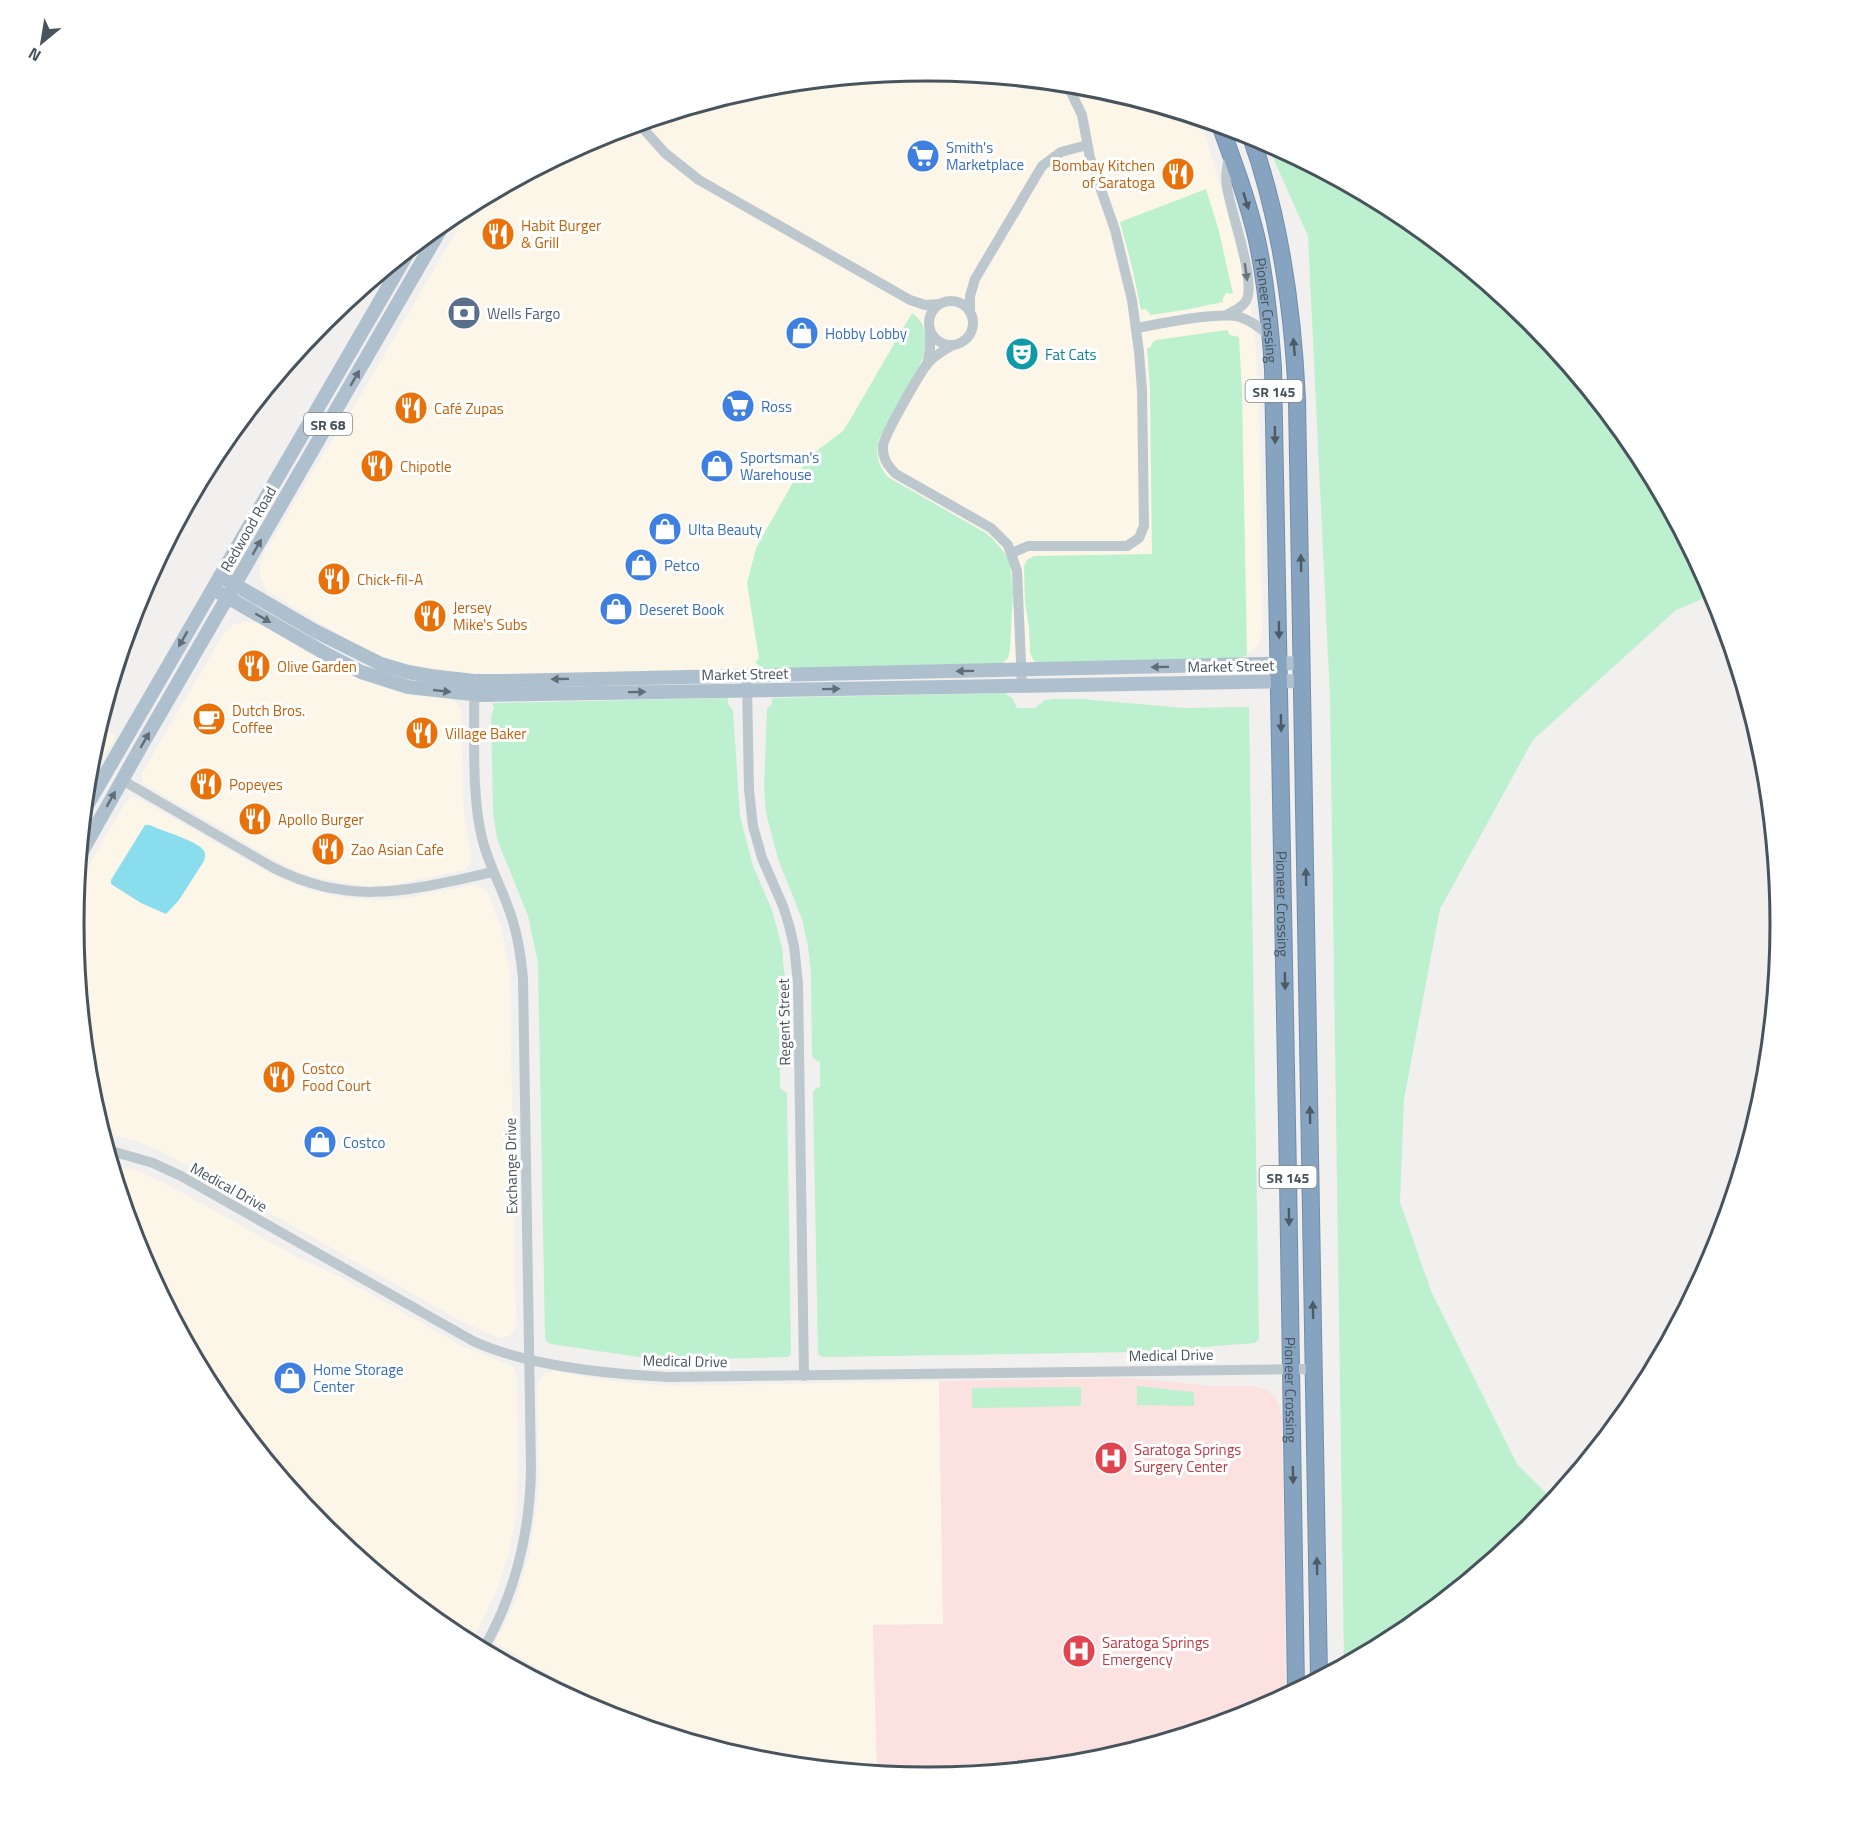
<svg xmlns="http://www.w3.org/2000/svg" width="1854" height="1848" font-family="'Titillium Web',sans-serif">
<style>
.commercial{fill:#fcf6e8}
.medical{fill:#fbe1df}
.green{fill:#bdf0ce}
.water{fill:#89dded}
.lines{fill:none;stroke-linecap:round;stroke-linejoin:round}
.highway-casing{stroke:#718fab;stroke-width:18}
.minor{stroke:#bdc7ce;stroke-width:10}
.major{stroke:#aec0ce;stroke-width:14}
.highway{stroke:#86a4bf;stroke-width:16}
.oneway{fill:#4d5b67}
.oneway2{fill:#6a767f}
.oneway3{fill:#616e79}
.labels{text-anchor:middle;dominant-baseline:central;stroke-width:6;stroke-linejoin:round;paint-order:stroke}
.shield{fill:#fff;stroke:#7e878e;stroke-width:1.5}
.shield-label{font-size:14px;font-weight:bold;fill:#47535d}
.shop-label{font-size:15px;fill:#366cbe;stroke:#fff;text-anchor:start}
.food-label{font-size:15px;fill:#c56008;stroke:#fff;text-anchor:start}
.street-label{font-size:15px;fill:#47535d;stroke:#fff}
.service-label{font-size:15px;fill:#4e5e75;stroke:#fff;text-anchor:start}
.culture-label{font-size:15px;fill:#0d838f;stroke:#fff;text-anchor:start}
.health-label{font-size:15px;fill:#be3a42;stroke:#fff;text-anchor:start}
.rim{fill:none;stroke:#47535d;stroke-width:3}
</style>
<rect width="100%" height="100%" fill="#f2efef"/>
<g class="commercial">
<polygon points="927,71 1094,87 1200,119 1230,217 1248,293 1255,335 1259,400 1262,632 1260,642 1254,650 1245,655 1044,665 468,674 425,670 374,656 267,591 260,577 260,567 262,558 313,471 361,395 473,203 601,135 761,87"/>
<polygon points="245,621 260,624 315,657 354,676 395,690 421,696 450,699 456,703 461,711 463,800 466,830 472,855 470,863 464,870 393,885 364,886 322,879 299,872 277,861 144,784 142,778 142,773 224,633 235,624"/>
<polygon points="100,726 116,735 87,784 90,757"/>
<polygon points="134,797 140,799 260,868 289,882 313,891 347,898 377,900 401,899 472,885 480,886 487,891 502,930 510,974 516,1325 514,1331 509,1336 499,1338 459,1320 163,1152 136,1141 102,1132 90,1090 74,924 77,885 126,802"/>
<polygon points="113,1165 140,1172 170,1186 300,1259 341,1277 460,1345 488,1357 509,1364 514,1368 517,1377 518,1492 516,1514 509,1553 498,1587 471,1644 453,1633 323,1527 217,1398 138,1250"/>
<polygon points="554,1371 620,1382 674,1386 939,1381 943,1624 873,1625 877,1773 760,1761 635,1723 495,1643 515,1602 530,1552 539,1488 537,1384 543,1374"/>
</g>
<polygon class="medical" points="1132,1378 1211,1386 1253,1386 1265,1389 1275,1397 1278,1403 1282,1416 1286,1695 1253,1713 1093,1761 927,1777 877,1773 873,1625 943,1624 939,1381"/>
<g class="green">
<polygon points="1266,142 1401,215 1531,321 1637,450 1714,594 1676,610 1533,740 1440,909 1404,1099 1400,1202 1431,1291 1517,1464 1553,1500 1530,1528 1401,1634 1344,1664 1330,698 1308,236"/>
<polygon points="1206,189 1219,231 1233,294 1226,293 1223,298 1223,302 1190,309 1151,315 1146,309 1141,310 1132,267 1120,222"/>
<path d="M912 313C942 334 916 374 903 397 895 411 887 425 879 439 875 454 878 465 888 477L984 532 992 538 1004 552 1009 561 1011 571 1013 592 1010 650 1008 658 1002 664 762 669 755 662 759 659 747 583 756 548 800 470 815 452 843 431 850 420Z"/>
<polygon points="1227,330 1230,335 1239,337 1242,392 1247,655 1238,658 1037,663 1034,661 1030,653 1029,627 1025,603 1024,566 1027,560 1034,556 1152,554 1150,389 1147,348 1151,347 1152,343 1156,340"/>
<polygon points="1005,693 1012,698 1017,708 1035,708 1045,700 1053,699 1081,699 1185,708 1249,707 1259,1339 1255,1343 1138,1352 823,1357 818,1355 813,1092 816,1088 820,1087 820,1062 815,1060 812,1056 811,972 808,947 802,919 778,859 766,813 764,787 767,709 772,704 772,698"/>
<polygon points="728,698 728,704 733,710 740,816 753,866 772,910 782,947 786,996 787,1055 786,1059 780,1063 780,1088 787,1093 791,1354 788,1357 677,1360 645,1358 551,1344 547,1342 545,1338 538,963 528,916 497,839 493,811 491,717 494,707 492,704 496,703"/>
<polygon points="1137,1386 1194,1392 1194,1406 1137,1405"/>
<polygon points="1081,1387 1081,1406 972,1408 972,1388"/>
</g>
<path class="water" d="M145 825H150C161 831 199 841 204 851 206 855 205 857 204 861L179 900 166 914 141 903 111 884V880Z"/>
<g class="lines">
<g class="highway-casing">
<g id="highway">
<path id="s1" d="M1220 125C1234 163 1248 201 1257 240 1266 282 1270 325 1273 368L1288 1177 1296 1690"/>
<path d="M1250 134C1281 220 1293 310 1297 400L1319 1677"/>
</g>
</g>
<g class="minor">
<polyline points="639,124 665,153 699,180 910,300 925,305 939,304"/>
<circle cx="951" cy="323" r="22"/>
<polyline points="970,312 970,296 975,279 1042,166 1061,152 1087,145"/>
<path d="M1227 315C1233 311 1242 308 1246 301 1257 282 1230 211 1227 187 1225 176 1227 165 1230 154"/>
<path d="M1136 328C1160 324 1219 311 1240 317 1252 321 1262 329 1271 338"/>
<path d="M953 345C944 350 934 356 927 364 919 375 884 435 883 446 882 458 888 466 896 474L991 528 1008 545 1017 571 1022 685"/>
<polyline points="927,365 930,349 930,331"/>
<polyline points="1012,553 1028,546 1127,546 1139,538 1144,526 1142,390 1139,352 1132,300 1115,230 1090,158 1082,115 1067,84"/>
<polyline points="747,685 749,790 753,826 762,858 783,906 789,925 794,946 798,983 804,1376"/>
<path d="M474 687C475 734 471 793 482 838 488 863 500 884 508 907 517 930 521 955 523 979L531 1469C530 1533 515 1594 483 1650"/>
<path d="M122 780 272 867C351 908 411 890 493 872"/>
<path d="M108 1150 153 1163 181 1176 473 1341C527 1366 609 1374 668 1377L1314 1369"/>
</g>
<g class="major">
<polyline points="220,576 315,631 381,664 408,672 431,676 474,681 509,681 1302,663"/>
<polyline points="213,589 328,655 361,672 408,687 481,695 1302,681"/>
<polyline points="85,809 409,251"/>
<polyline points="80,855 143,743 446,220"/>
</g>
<use href="#highway" class="highway"/>
</g>
<defs><path id="oneway-solid" d="M-6-.8H1V-3.2L6.5 0L1 3.2V.8H-6Z" transform="scale(1.5)"/></defs>
<g class="oneway">
<use href="#oneway-solid" transform="translate(1246 201) rotate(73)"/>
<use href="#oneway-solid" transform="translate(1294 347) rotate(-95)"/>
<use href="#oneway-solid" transform="translate(1275 435) rotate(89)"/>
<use href="#oneway-solid" transform="translate(1301 563) rotate(-91)"/>
<use href="#oneway-solid" transform="translate(1279 630) rotate(89)"/>
<use href="#oneway-solid" transform="translate(1281 723) rotate(89)"/>
<use href="#oneway-solid" transform="translate(1306 877) rotate(-91)"/>
<use href="#oneway-solid" transform="translate(1285 981) rotate(89)"/>
<use href="#oneway-solid" transform="translate(1310 1115) rotate(-91)"/>
<use href="#oneway-solid" transform="translate(1289 1217) rotate(89)"/>
<use href="#oneway-solid" transform="translate(1313 1310) rotate(-91)"/>
<use href="#oneway-solid" transform="translate(1293 1475) rotate(89)"/>
<use href="#oneway-solid" transform="translate(1317 1566) rotate(-91)"/>
</g>
<use class="oneway2" href="#oneway-solid" transform="translate(1246 272) rotate(82)"/>
<g class="oneway3">
<use href="#oneway-solid" transform="translate(355 378) rotate(-60)"/>
<use href="#oneway-solid" transform="translate(257 547) rotate(-60)"/>
<use href="#oneway-solid" transform="translate(263 618) rotate(30)"/>
<use href="#oneway-solid" transform="translate(183 639) rotate(120)"/>
<use href="#oneway-solid" transform="translate(1160 667) rotate(179)"/>
<use href="#oneway-solid" transform="translate(965 671) rotate(179)"/>
<use href="#oneway-solid" transform="translate(560 679) rotate(179)"/>
<use href="#oneway-solid" transform="translate(831 689) rotate(-1)"/>
<use href="#oneway-solid" transform="translate(442 691) rotate(6)"/>
<use href="#oneway-solid" transform="translate(637 692) rotate(-1)"/>
<use href="#oneway-solid" transform="translate(145 740) rotate(-60)"/>
<use href="#oneway-solid" transform="translate(111 799) rotate(-61)"/>
</g>
<defs>
<g id="supermarket-disc" transform="scale(1.725)"><circle r="9.5" fill="#3f7fe0" stroke="#fff"/><path d="M-6-5.5h2.5l.6 2H6L4.5 2H-2.5L-4.4-4H-6ZM-1.5 3.2a1.3 1.3 0 1 0 .1 0ZM3 3.2a1.3 1.3 0 1 0 .1 0Z" fill="#fff"/></g>
<g id="restaurant-disc" transform="scale(1.725)"><circle r="9.5" fill="#e8710a" stroke="#fff"/><path d="M-5-6h1v4h1v-4h1v4h1v-4h1v5L-1.5 .5V6h-2V.5L-5-1ZM5-6V6H3V1.5H1.5Q1.5-4 5-6Z" fill="#fff"/></g>
<g id="bank-disc" transform="scale(1.725)"><circle r="9.5" fill="#5c6f8a" stroke="#fff"/><path d="M-6-4H6V4H-6ZM0-2.3a2.3 2.3 0 1 0 0 4.6a2.3 2.3 0 1 0 0-4.6Z" fill="#fff"/></g>
<g id="shop-disc" transform="scale(1.725)"><circle r="9.5" fill="#3f7fe0" stroke="#fff"/><path d="M-5-2.5h2.3a2.7 3.5 0 0 1 5.4 0H5L5.5 6h-11ZM-1.5-2.5h3a1.5 2.3 0 0 0-3 0Z" fill="#fff"/></g>
<g id="theatre-disc" transform="scale(1.725)"><circle r="9.5" fill="#0f9aa8" stroke="#fff"/><path d="M-5-5.5Q0-4 5-5.5V0Q5 5 0 6Q-5 5-5 0ZM-3.3-2.5H-1v1.5H-3.3ZM1-2.5H3.3v1.5H1ZM-2.8 1Q0 5.5 2.8 1Z" fill="#fff"/></g>
<g id="cafe-disc" transform="scale(1.725)"><circle r="9.5" fill="#e8710a" stroke="#fff"/><path d="M-5.5-4.5H6V0H3Q3 3.5 0 3.5H-2.5Q-5.5 3.5-5.5 0ZM3-3.2v2h1.7v-2ZM-6 4.5H4V6H-6Z" fill="#fff"/></g>
<g id="hospital-disc" transform="scale(1.725)"><circle r="9.5" fill="#e0444e" stroke="#fff"/><path d="M-5-5h3v3.5h4V-5h3V5h-3V1.5h-4V5h-3Z" fill="#fff"/></g>
</defs>
<g fill-rule="evenodd">
<use href="#supermarket-disc" x="923" y="156"/>
<use href="#restaurant-disc" x="1178" y="174"/>
<use href="#restaurant-disc" x="498" y="234"/>
<use href="#bank-disc" x="464" y="313"/>
<use href="#shop-disc" x="802" y="333"/>
<use href="#theatre-disc" x="1022" y="354"/>
<use href="#supermarket-disc" x="738" y="406"/>
<use href="#restaurant-disc" x="411" y="408"/>
<use href="#restaurant-disc" x="377" y="466"/>
<use href="#shop-disc" x="717" y="466"/>
<use href="#shop-disc" x="665" y="529"/>
<use href="#shop-disc" x="641" y="565"/>
<use href="#restaurant-disc" x="334" y="579"/>
<use href="#shop-disc" x="616" y="609"/>
<use href="#restaurant-disc" x="430" y="616"/>
<use href="#restaurant-disc" x="254" y="666"/>
<use href="#cafe-disc" x="209" y="719"/>
<use href="#restaurant-disc" x="422" y="733"/>
<use href="#restaurant-disc" x="206" y="784"/>
<use href="#restaurant-disc" x="255" y="819"/>
<use href="#restaurant-disc" x="328" y="849"/>
<use href="#restaurant-disc" x="279" y="1077"/>
<use href="#shop-disc" x="320" y="1142"/>
<use href="#shop-disc" x="290" y="1378"/>
<use href="#hospital-disc" x="1111" y="1458"/>
<use href="#hospital-disc" x="1079" y="1651"/>
</g>
<g class="labels">
<g class="shield">
<rect x="1245.5" y="380" width="57" height="22" rx="4.5"/>
<rect x="304" y="413" width="48" height="22" rx="4.5"/>
<rect x="1259.5" y="1166" width="57" height="22" rx="4.5"/>
</g>
<g class="shield-label">
<text x="1274" y="391">SR 145</text>
<text x="328" y="424">SR 68</text>
<text x="1288" y="1177">SR 145</text>
</g>
<g class="shop-label">
<text x="946" y="147">Smith's<tspan x="946" dy="17">Marketplace</tspan></text>
<text x="825" y="333">Hobby Lobby</text>
<text x="761" y="406">Ross</text>
<text x="740" y="457">Sportsman's<tspan x="740" dy="17">Warehouse</tspan></text>
<text x="688" y="529">Ulta Beauty</text>
<text x="664" y="565">Petco</text>
<text x="639" y="609">Deseret Book</text>
<text x="343" y="1142">Costco</text>
<text x="313" y="1369">Home Storage<tspan x="313" dy="17">Center</tspan></text>
</g>
<g class="food-label">
<text x="1155" y="165" text-anchor="end">Bombay Kitchen<tspan x="1155" dy="17">of Saratoga</tspan></text>
<text x="521" y="225">Habit Burger<tspan x="521" dy="17">&amp; Grill</tspan></text>
<text x="434" y="408">Café Zupas</text>
<text x="400" y="466">Chipotle</text>
<text x="357" y="579">Chick-fil-A</text>
<text x="453" y="607">Jersey<tspan x="453" dy="17">Mike's Subs</tspan></text>
<text x="277" y="666">Olive Garden</text>
<text x="232" y="710">Dutch Bros.<tspan x="232" dy="17">Coffee</tspan></text>
<text x="445" y="733">Village Baker</text>
<text x="229" y="784">Popeyes</text>
<text x="278" y="819">Apollo Burger</text>
<text x="351" y="849">Zao Asian Cafe</text>
<text x="302" y="1068">Costco<tspan x="302" dy="17">Food Court</tspan></text>
</g>
<g class="street-label">
<text stroke="none"><textPath href="#s1" startOffset="192">Pioneer Crossing</textPath></text>
<text transform="translate(248 529) rotate(-60)">Redwood Road</text>
<text transform="translate(1231 666) rotate(-1)">Market Street</text>
<text transform="translate(745 674) rotate(-1)">Market Street</text>
<text stroke="none"><textPath href="#s1" startOffset="786">Pioneer Crossing</textPath></text>
<text transform="translate(784 1022) rotate(-91)">Regent Street</text>
<text transform="translate(511 1166) rotate(-91)">Exchange Drive</text>
<text transform="translate(229 1187) rotate(29)">Medical Drive</text>
<text transform="translate(1171 1355) rotate(-1)">Medical Drive</text>
<text transform="translate(685 1361) rotate(1)">Medical Drive</text>
<text stroke="none"><textPath href="#s1" startOffset="1272">Pioneer Crossing</textPath></text>
</g>
<g class="service-label">
<text x="487" y="313">Wells Fargo</text>
</g>
<g class="culture-label">
<text x="1045" y="354">Fat Cats</text>
</g>
<g class="health-label">
<text x="1134" y="1449">Saratoga Springs<tspan x="1134" dy="17">Surgery Center</tspan></text>
<text x="1102" y="1642">Saratoga Springs<tspan x="1102" dy="17">Emergency</tspan></text>
</g>
</g>
<path d="M0 0H1854V1848H0ZM84 924a843 843 0 1 1 1686 0a843 843 0 1 1-1686 0Z" fill="#fff" fill-rule="evenodd"/>
<path class="rim" d="M84 924a843 843 0 1 1 1686 0a843 843 0 1 1-1686 0Z"/>
<g transform="translate(42 42) rotate(210)" stroke="#ffffff" stroke-width="4.5" paint-order="stroke">
<path d="M0-4.5L10 22L0 15L-10 22Z" fill="#47535d"/>
<text y="-9" font-size="16" font-weight="bold" text-anchor="middle" fill="#47535d">N</text>
</g>
</svg>
